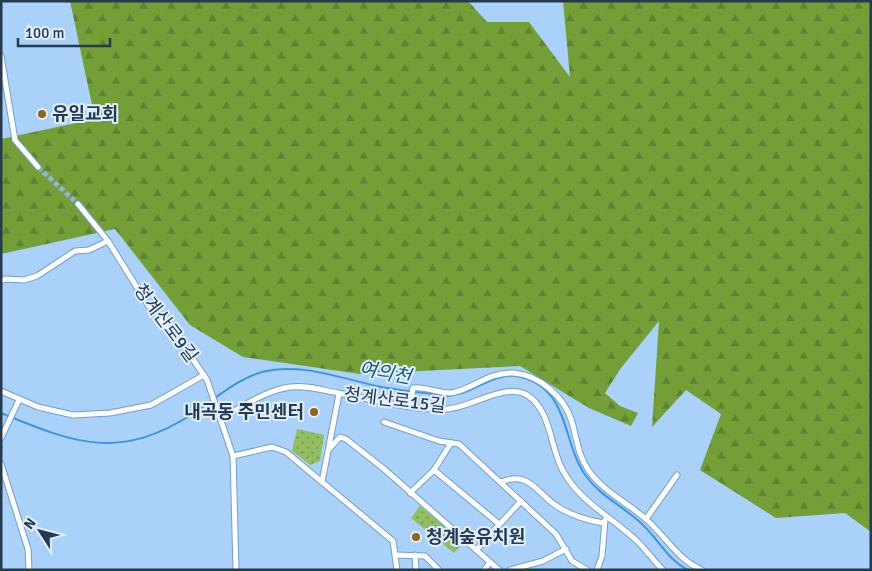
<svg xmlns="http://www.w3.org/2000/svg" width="872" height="571" font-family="Signika,'Noto Sans KR',sans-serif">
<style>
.forest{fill:url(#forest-firs)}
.park{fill:url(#park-dots)}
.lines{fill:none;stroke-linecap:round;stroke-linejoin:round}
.stream{stroke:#3f94e0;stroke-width:2}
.minor-tunnel{stroke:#8fb3d7;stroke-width:5;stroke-dasharray:5 2.5;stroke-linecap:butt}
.minor-casing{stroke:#6fa0d0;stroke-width:7}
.minor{stroke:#fff;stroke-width:5}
.poi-dot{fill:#966118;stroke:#e0efff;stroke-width:2}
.labels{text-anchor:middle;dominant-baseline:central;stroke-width:4;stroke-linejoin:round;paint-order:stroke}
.poi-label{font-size:18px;font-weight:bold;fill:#253a4e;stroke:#e0efff;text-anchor:start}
.street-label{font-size:18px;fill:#253a4e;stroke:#e0efff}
.water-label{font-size:19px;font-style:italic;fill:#185385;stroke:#e0efff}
</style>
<defs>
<pattern id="forest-firs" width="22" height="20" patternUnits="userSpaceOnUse" patternTransform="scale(1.25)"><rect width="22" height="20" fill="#749f37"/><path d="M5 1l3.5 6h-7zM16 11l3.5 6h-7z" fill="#5f8331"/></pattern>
<pattern id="park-dots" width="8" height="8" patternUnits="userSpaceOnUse" patternTransform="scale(1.25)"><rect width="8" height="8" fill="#93bd60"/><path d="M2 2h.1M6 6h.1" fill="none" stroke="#789b51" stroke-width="1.8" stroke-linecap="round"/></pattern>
</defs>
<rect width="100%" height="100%" fill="#a9d1f9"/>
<polygon class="forest" points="70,1 468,1 487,22 529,22 570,77 563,1 871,1 871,532 845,513 776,518 700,470 721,414 686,390 652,427 659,321 621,368 605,393 620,406 638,413 631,426 589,408 520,366 360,374 243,357 190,325 115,229 1,254 1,139 95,119"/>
<g class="park">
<polygon points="297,429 324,435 320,461 310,465 292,451"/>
<polygon points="420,506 464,542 454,553 411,518"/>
</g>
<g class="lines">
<g class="stream">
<path d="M459 394C478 389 496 373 516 376 571 386 561 442 586 476 601 497 625 507 643 525 659 540 668 560 688 570"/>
<path d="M1 413C76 444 120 461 194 413 215 399 237 379 262 372 301 362 343 379 381 387 403 391 426 393 448 396L454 395"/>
</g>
<polyline class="minor-tunnel" points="38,167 78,204"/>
<g class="minor-casing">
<g id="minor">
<polyline points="1,56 15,140 38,167"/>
<polyline points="78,204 108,241 148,305 182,343 207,380 233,456 236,570"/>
<polyline points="1,281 5,279 24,280 37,276 75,251 89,250 108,241"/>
<polyline points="1,391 38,407 73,415 110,413 151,405 204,375"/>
<polyline points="339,394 322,482 393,541 397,570"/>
<path d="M410 406 413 388C424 386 437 393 450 393 472 391 485 372 514 373 540 375 565 398 572 422 577 439 578 456 589 471 604 492 628 503 647 520 666 537 678 560 702 570"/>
<path d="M221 418C244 406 264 391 290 387 306 385 322 390 338 393 369 399 416 411 447 409 470 408 506 382 527 395 551 410 550 446 562 469 579 502 612 517 638 542 647 551 654 561 663 570"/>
<polyline points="384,422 439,441 459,444 556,534 572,561 587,570"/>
<polyline points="1,438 19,400"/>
<polyline points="329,449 340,437 346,439 384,469 499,570"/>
<polyline points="233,456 272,447 286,452 322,482"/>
<polyline points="1,464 28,549 29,570"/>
<polyline points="434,470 499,524"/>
<path d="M501 482C530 470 537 494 558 507 572 516 587 520 603 523"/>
<polyline points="410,493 434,470 451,443"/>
<polyline points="646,519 677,475"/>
<polyline points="476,550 521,501"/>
<polyline points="396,555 425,556 439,570"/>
<polyline points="415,555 416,570"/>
<polyline points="484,570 490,562"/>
<polyline points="510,570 543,561 566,549"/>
<polyline points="597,570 602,556 605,520"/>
</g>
</g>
<use href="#minor" class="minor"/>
</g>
<g class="poi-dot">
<circle cx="42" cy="114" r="5"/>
<circle cx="314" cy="412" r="5"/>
<circle cx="416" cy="537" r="5"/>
</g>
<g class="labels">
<g class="poi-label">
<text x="52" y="114">유일교회</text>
<text x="304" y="412" text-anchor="end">내곡동 주민센터</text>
<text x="426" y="537">청계숲유치원</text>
</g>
<g class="street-label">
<text transform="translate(166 323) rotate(53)">청계산로9길</text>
<text transform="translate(395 400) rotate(7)">청계산로15길</text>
</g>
<g class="water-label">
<text transform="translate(385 373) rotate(10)">여의천</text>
</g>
</g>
<rect width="872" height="571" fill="none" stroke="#253a4e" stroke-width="5"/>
<g transform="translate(40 531) rotate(306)" stroke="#e0efff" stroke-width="4" paint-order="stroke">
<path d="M0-4L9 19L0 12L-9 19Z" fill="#253a4e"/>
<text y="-8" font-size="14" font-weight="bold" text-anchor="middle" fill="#253a4e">N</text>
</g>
<path d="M18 38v8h92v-8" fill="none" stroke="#253a4e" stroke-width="2.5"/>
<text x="25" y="38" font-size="15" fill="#253a4e" stroke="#e0efff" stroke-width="4" paint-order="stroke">100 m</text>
</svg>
